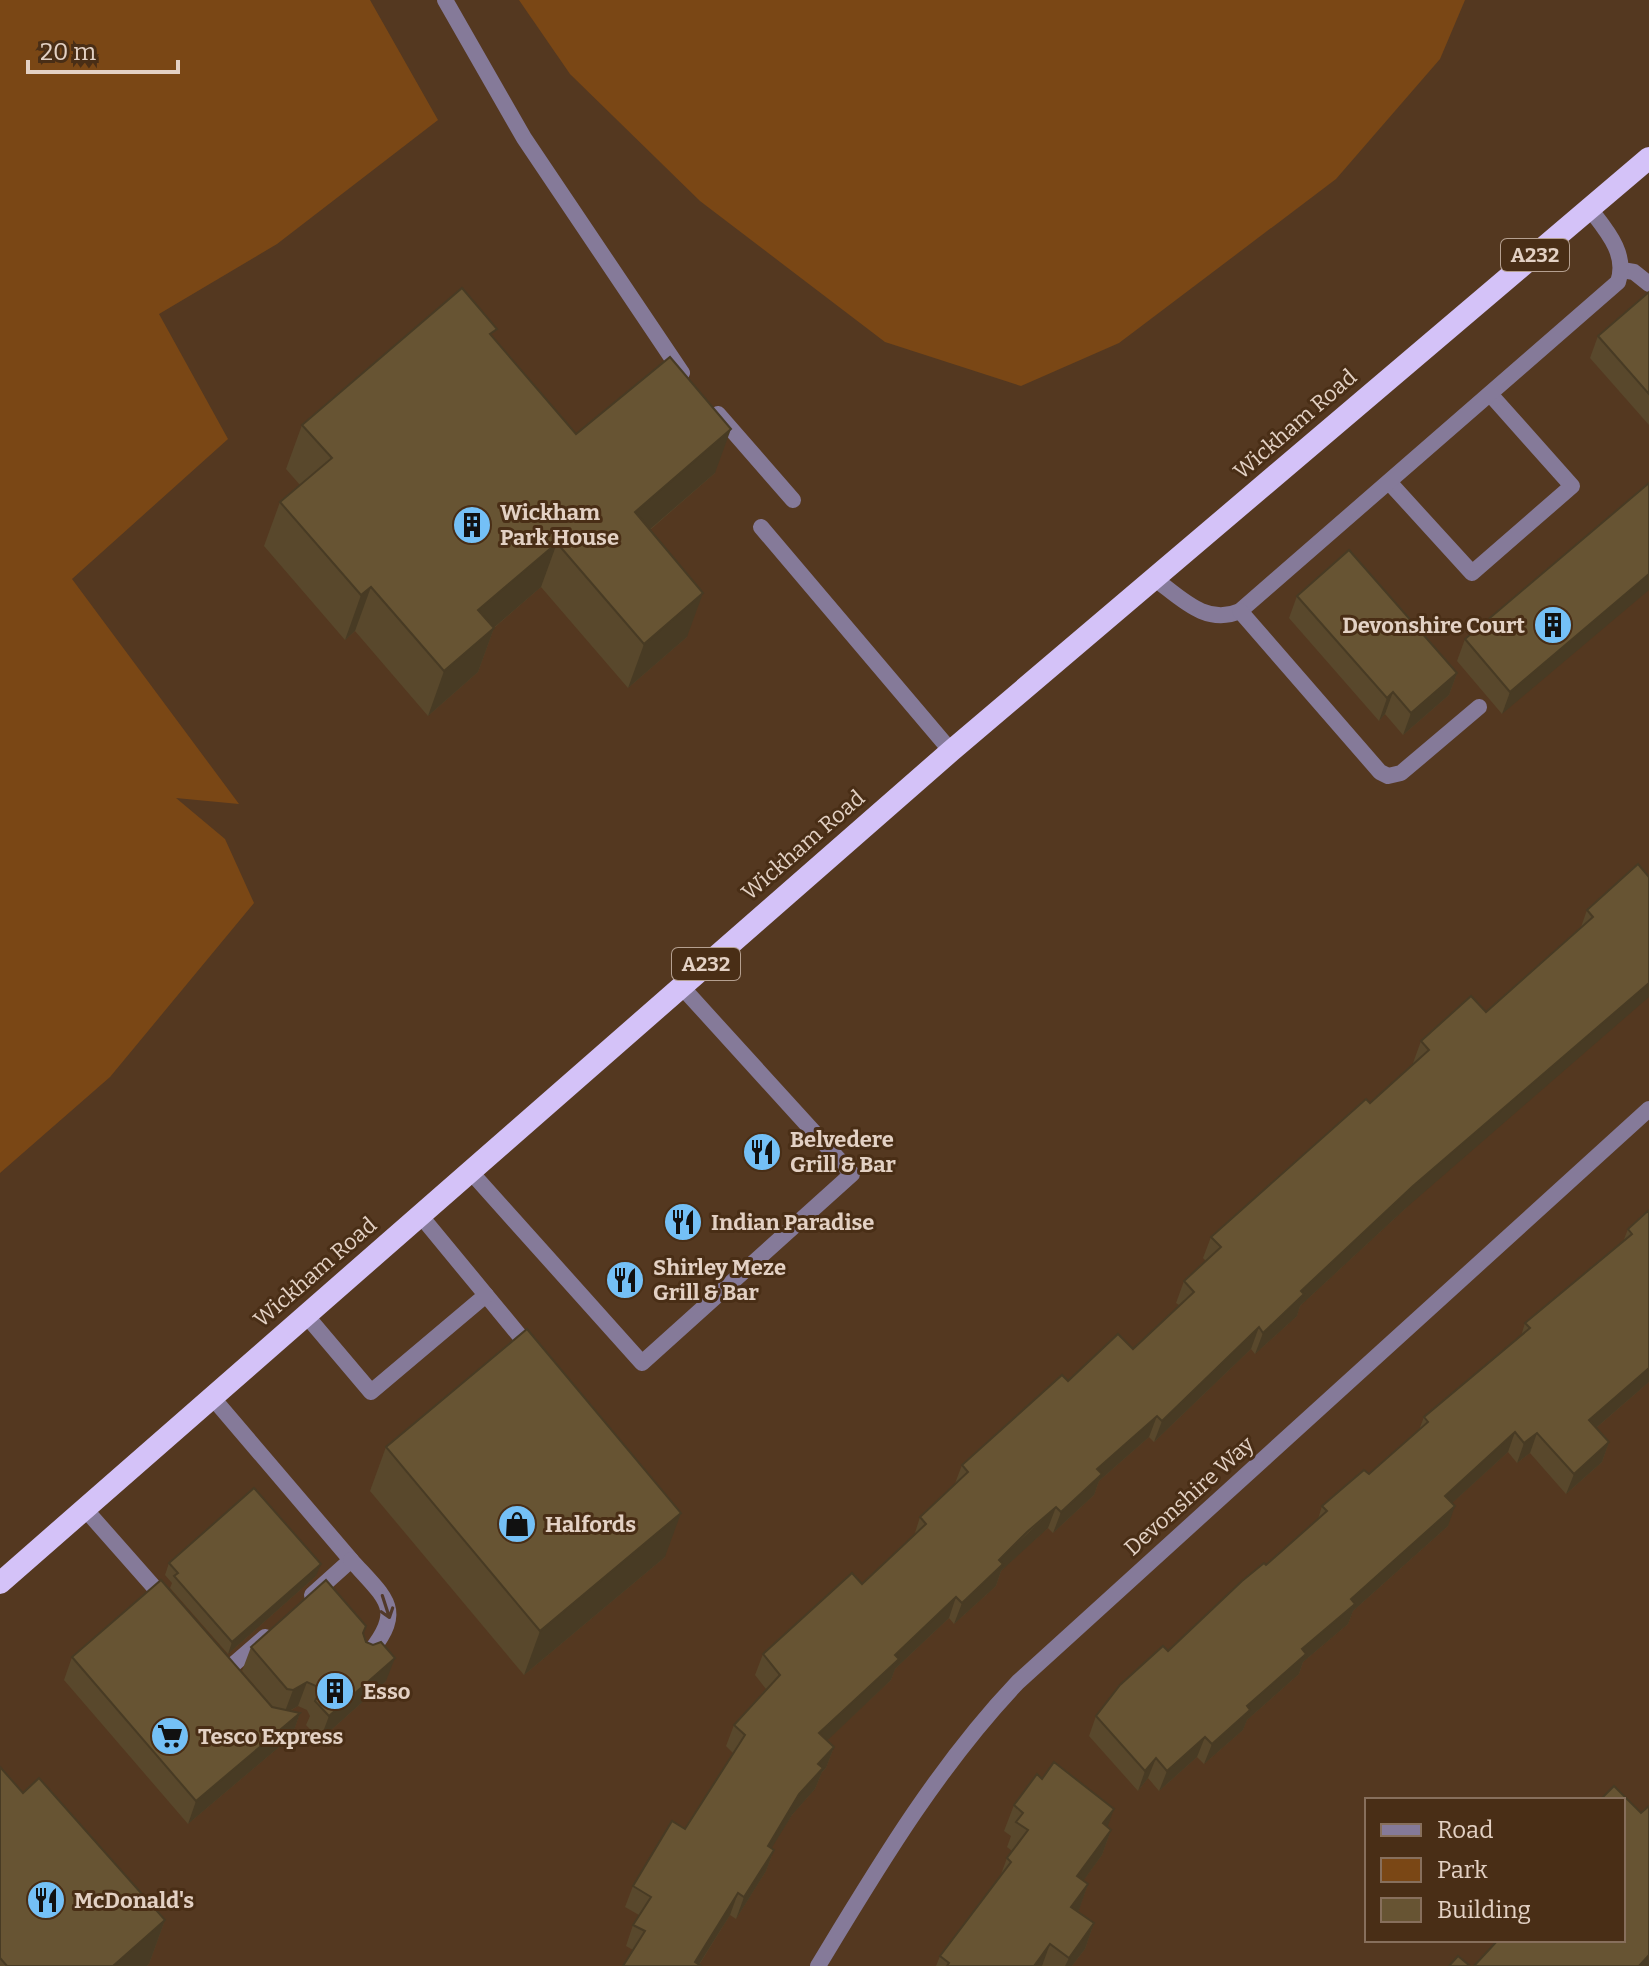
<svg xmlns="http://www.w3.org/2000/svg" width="1649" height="1966" font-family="Bitter,serif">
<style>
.green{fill:#7a4715}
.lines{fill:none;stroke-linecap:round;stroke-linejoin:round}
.service{stroke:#857a99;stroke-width:16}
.minor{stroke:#857a99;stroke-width:16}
.trunk{stroke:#d4c2f8;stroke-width:22}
.wall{fill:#59482c}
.shaded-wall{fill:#483b24}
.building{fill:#675433;stroke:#483b24;stroke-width:2}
.oneway{stroke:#52392a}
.labels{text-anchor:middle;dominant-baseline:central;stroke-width:6;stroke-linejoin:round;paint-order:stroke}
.shield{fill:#492e16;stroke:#b5a090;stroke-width:2}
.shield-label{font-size:20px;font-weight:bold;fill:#e3d1c4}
.street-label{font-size:22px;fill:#e3d1c4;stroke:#492e16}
.poi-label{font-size:22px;font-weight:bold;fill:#e3d1c4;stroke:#492e16;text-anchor:start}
</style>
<rect width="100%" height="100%" fill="#543820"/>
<g class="green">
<polygon points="0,0 370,0 438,120 277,244 159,314 228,439 72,579 239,804 176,798 225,839 254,903 110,1077 0,1173"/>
<polygon points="519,0 1465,0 1440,59 1336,179 1119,343 1021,386 885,342 700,201 570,74"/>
</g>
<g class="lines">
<g class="service">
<polyline points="1622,270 1634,272 1649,284"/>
<polyline points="1389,482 1472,573 1572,486 1490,394"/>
<polyline points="761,527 951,751"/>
<path d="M1155 579C1181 598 1206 626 1240 611L1618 282C1628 254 1606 230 1590 209"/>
<polyline points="1240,611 1380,772 1388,776 1401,773 1479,707"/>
<polyline points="470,1171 642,1363 852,1174 681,986"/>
<polyline points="486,1295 533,1352"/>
<polyline points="305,1314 371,1392 486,1295 420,1215"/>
<polyline points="212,1397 351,1560 312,1595"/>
<polyline points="85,1509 168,1603"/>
<path d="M351 1560C388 1601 406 1610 365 1658"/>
<polyline points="220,1663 227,1670 265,1637"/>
</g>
<g class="minor">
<polyline points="445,0 524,138 682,373"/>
<polyline points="718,414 793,500"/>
<path d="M818 1966C878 1867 938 1766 1018 1682L1649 1109"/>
</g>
<polyline class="trunk" points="0,1583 951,751 1649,158"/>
</g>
<g class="wall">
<polygon points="1649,292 1649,425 1590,358 1598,336"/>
<polygon points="494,338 576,434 715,473 650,530 687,637 628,688 541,587 494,628 478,672 428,716 355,631 345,640 264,546 280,502 300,485 286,469 302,425"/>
<polygon points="1649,483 1502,714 1457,661 1465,639"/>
<polygon points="1297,596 1457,673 1449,695 1403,735 1385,714 1379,721 1289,618"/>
<polygon points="1638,864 1406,1208 1300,1306 1297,1316 1255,1354 1251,1349 1154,1442 1149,1437 1099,1481 1094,1495 1053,1533 1048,1528 1020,1553 1001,1571 996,1586 954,1624 949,1618 895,1669 891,1680 827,1740 834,1747 826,1768 822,1772 815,1789 792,1815 771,1848 774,1850 766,1871 736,1919 730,1915 699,1965 633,1950 626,1946 633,1925 639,1915 625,1907 633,1886 685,1829 733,1753 726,1746 734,1725 766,1689 755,1675 763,1654 862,1584 914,1536 920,1517 954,1486 962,1465 1068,1381 1133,1349 1179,1305 1176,1303 1184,1281 1206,1261 1203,1258 1211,1237 1370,1103 1414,1063 1413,1063 1421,1041 1486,1012 1581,927 1587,910"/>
<polygon points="1649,1210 1649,1382 1596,1428 1609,1442 1602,1462 1566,1494 1530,1453 1517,1463 1508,1452 1452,1503 1448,1526 1353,1611 1348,1624 1303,1662 1299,1674 1247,1720 1243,1730 1204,1764 1197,1757 1159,1791 1148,1778 1138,1791 1089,1736 1096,1716 1168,1651 1318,1519 1322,1506 1369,1474 1419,1430 1424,1417 1521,1336 1525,1323 1623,1242 1628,1229"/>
<polygon points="386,1447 665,1557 524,1675 370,1491"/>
<polygon points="169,1563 316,1576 228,1654 170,1588 172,1583 165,1575"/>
<polygon points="363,1634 386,1681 320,1740 306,1725 310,1716 307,1710 298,1706 290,1711 300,1713 292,1736 188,1824 64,1680 72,1657 273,1707 242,1671 251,1647"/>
<polygon points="0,1767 23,1793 165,1920 149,1964 147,1966 0,1966"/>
<polygon points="1014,1805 1107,1827 1111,1830 1102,1855 1083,1881 1088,1884 1078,1912 1094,1923 1085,1949 1072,1966 936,1966 940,1956 1000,1877 1007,1858 1012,1851 1007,1847 1011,1836 1004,1831"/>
</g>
<g class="shaded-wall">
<polygon points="731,429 715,473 619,556 635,512"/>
<polygon points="557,543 541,587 462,655 478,610"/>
<polygon points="1649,574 1649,590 1502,714 1510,692"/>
<polygon points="371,587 355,631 345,640 361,595"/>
<polygon points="703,593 687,637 628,688 644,644"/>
<polygon points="494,628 478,672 428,716 444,671"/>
<polygon points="1457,673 1449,695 1403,735 1411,713"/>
<polygon points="1393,692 1385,714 1379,721 1387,698"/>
<polygon points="1649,983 1649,997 1406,1208 1300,1306 1297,1316 1255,1354 1263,1333 1301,1291 1413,1186"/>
<polygon points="1259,1327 1251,1349 1154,1442 1162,1421"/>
<polygon points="1649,1368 1649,1382 1582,1440 1589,1420"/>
<polygon points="1157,1416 1149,1437 1099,1481 1094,1495 1053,1533 1061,1512 1097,1469"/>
<polygon points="1515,1432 1508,1452 1438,1516 1445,1496"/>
<polygon points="1537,1433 1530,1453 1517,1463 1524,1443"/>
<polygon points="1609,1442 1602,1462 1566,1494 1574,1474"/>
<polygon points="1455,1506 1448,1526 1353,1611 1348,1624 1303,1662 1299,1674 1247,1720 1243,1730 1204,1764 1212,1744 1302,1649 1351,1599"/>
<polygon points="1056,1507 1048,1528 1001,1571 996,1586 954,1624 962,1603 999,1560"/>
<polygon points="681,1513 665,1557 524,1675 540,1631"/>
<polygon points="321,1564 316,1576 228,1654 232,1642"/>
<polygon points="956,1597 949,1618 895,1669 891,1680 812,1755 819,1733 895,1655"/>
<polygon points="395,1658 386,1681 320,1740 329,1716"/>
<polygon points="307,1682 298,1706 284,1714 293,1690"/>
<polygon points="300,1713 292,1736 188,1824 196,1801"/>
<polygon points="1205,1737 1197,1757 1159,1791 1167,1771"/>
<polygon points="834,1747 826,1768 822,1772 815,1789 792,1815 760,1867 768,1846 818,1764"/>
<polygon points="1156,1758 1148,1778 1138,1791 1145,1771"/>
<polygon points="1114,1809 1105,1834 1103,1823"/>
<polygon points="1111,1830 1102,1855 1068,1902 1077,1876"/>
<polygon points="774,1850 766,1871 736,1919 744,1897"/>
<polygon points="1088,1884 1079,1910 1061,1933 1071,1907"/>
<polygon points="738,1893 730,1915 698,1966 695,1962"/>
<polygon points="165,1920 149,1964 147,1966 113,1966"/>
<polygon points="1094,1923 1085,1949 1072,1966 1065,1966 1069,1958"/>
<polygon points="1050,1944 1042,1966 1034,1966"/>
<polygon points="1649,1955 1649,1966 1639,1966"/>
</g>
<g class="building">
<polygon points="462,288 497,329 490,334 576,434 670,357 731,429 635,512 703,593 644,644 557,543 478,610 494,628 444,671 371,587 361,595 280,502 332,458 302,425"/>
<polygon points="1649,292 1649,394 1598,336"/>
<polygon points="1649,483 1649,574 1510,692 1465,639"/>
<polygon points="1349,550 1457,673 1411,713 1393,692 1387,698 1297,596"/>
<polygon points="1638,864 1649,877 1649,983 1413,1186 1301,1291 1304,1294 1263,1333 1259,1327 1162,1421 1157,1416 1097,1469 1102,1474 1061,1512 1056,1507 1027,1532 999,1560 1003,1564 962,1603 956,1597 895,1655 899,1659 819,1733 834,1747 818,1764 823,1768 799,1794 768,1846 774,1850 744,1897 738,1893 695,1962 701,1966 623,1966 645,1931 633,1925 651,1897 633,1886 672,1821 685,1829 745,1735 734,1725 780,1675 763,1654 852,1573 862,1584 926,1524 920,1517 968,1472 962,1465 1062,1375 1068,1381 1118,1334 1133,1349 1194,1292 1184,1281 1221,1247 1211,1237 1366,1099 1370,1103 1429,1050 1421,1041 1471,996 1486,1012 1593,917 1587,910"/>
<polygon points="1649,1210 1649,1368 1589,1420 1609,1442 1574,1474 1537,1433 1524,1443 1515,1432 1445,1496 1455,1506 1351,1599 1355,1604 1302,1649 1306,1654 1247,1706 1250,1710 1212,1744 1205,1737 1167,1771 1156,1758 1145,1771 1096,1716 1120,1685 1163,1646 1168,1651 1242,1581 1264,1563 1266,1565 1327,1511 1322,1506 1344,1487 1364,1470 1369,1474 1428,1422 1424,1417 1530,1328 1525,1323 1632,1234 1628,1229"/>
<polygon points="527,1329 681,1513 540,1631 386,1447"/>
<polygon points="254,1488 321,1564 232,1642 174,1576 178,1573 169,1563"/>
<polygon points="161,1580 272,1707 300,1713 196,1801 72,1657"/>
<polygon points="326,1580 366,1626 363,1633 366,1642 373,1645 381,1642 395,1658 329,1716 315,1701 319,1693 316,1686 307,1682 293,1690 287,1689 251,1647"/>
<polygon points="1054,1762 1114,1809 1103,1823 1111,1830 1077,1876 1088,1884 1071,1907 1094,1923 1069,1958 1050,1944 1034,1966 947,1966 949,1963 940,1956 1011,1862 1007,1858 1028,1830 1016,1822 1023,1813 1014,1805 1037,1774 1042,1779"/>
<polygon points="0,1767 23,1793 39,1778 165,1920 113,1966 7,1966 0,1958"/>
<polygon points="1614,1786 1641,1813 1649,1806 1649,1955 1639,1966 1474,1966 1498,1940 1623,1940 1623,1800 1600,1800"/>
<polygon points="1458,1956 1470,1966 1449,1966"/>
</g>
<defs><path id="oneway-shaft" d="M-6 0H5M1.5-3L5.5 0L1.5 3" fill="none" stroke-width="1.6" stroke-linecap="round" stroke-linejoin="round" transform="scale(2)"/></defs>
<use class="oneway" href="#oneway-shaft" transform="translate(386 1607) rotate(72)"/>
<defs>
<g id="building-disc" transform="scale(2)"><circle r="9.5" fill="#74c0f6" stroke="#492e16"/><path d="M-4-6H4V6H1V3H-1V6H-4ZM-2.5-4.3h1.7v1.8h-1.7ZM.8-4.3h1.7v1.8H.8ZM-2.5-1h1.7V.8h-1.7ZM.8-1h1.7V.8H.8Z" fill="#111"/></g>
<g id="restaurant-disc" transform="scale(2)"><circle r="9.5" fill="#74c0f6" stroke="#492e16"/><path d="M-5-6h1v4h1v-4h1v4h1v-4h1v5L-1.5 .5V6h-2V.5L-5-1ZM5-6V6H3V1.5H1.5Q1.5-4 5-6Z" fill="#111"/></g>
<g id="shop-disc" transform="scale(2)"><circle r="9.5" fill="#74c0f6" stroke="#492e16"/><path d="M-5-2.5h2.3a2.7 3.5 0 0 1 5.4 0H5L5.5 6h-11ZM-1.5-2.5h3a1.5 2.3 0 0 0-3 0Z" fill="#111"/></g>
<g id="supermarket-disc" transform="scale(2)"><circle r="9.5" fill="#74c0f6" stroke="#492e16"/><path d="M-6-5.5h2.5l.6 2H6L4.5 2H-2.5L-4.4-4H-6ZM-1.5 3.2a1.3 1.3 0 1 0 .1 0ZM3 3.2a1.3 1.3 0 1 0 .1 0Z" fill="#111"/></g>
</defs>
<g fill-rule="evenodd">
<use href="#building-disc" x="472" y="525"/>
<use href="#building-disc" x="1553" y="625"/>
<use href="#restaurant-disc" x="762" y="1152"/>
<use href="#restaurant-disc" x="683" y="1222"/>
<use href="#restaurant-disc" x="625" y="1280"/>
<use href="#shop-disc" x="517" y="1524"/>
<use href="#building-disc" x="335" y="1691"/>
<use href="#supermarket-disc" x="170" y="1736"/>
<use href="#restaurant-disc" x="46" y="1900"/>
</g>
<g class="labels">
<g class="shield">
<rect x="1501" y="239" width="68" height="32" rx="6"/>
<rect x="672" y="948" width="68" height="32" rx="6"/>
</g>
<g class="shield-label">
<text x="1535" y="255">A232</text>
<text x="706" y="964">A232</text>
</g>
<g class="street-label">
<text transform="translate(1295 424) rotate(-41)">Wickham Road</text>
<text transform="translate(803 845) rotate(-41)">Wickham Road</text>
<text transform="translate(315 1272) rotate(-41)">Wickham Road</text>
<text transform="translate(1189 1496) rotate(-42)">Devonshire Way</text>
</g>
<g class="poi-label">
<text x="500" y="512">Wickham<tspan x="500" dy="25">Park House</tspan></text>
<text x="1525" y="625" text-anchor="end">Devonshire Court</text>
<text x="790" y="1139">Belvedere<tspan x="790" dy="25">Grill &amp; Bar</tspan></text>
<text x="711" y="1222">Indian Paradise</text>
<text x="653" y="1267">Shirley Meze<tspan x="653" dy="25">Grill &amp; Bar</tspan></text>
<text x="545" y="1524">Halfords</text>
<text x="363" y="1691">Esso</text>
<text x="198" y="1736">Tesco Express</text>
<text x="74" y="1900">McDonald's</text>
</g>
</g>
<rect x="1365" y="1798" width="260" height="144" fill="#492e16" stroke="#876f5c" stroke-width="2"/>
<rect x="1381" y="1824" width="40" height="12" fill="#857a99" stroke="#876f5c" stroke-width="2"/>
<text x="1437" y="1838" font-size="24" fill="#e3d1c4">Road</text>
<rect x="1381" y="1858" width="40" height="24" fill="#7a4715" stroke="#876f5c" stroke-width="2"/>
<text x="1437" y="1878" font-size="24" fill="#e3d1c4">Park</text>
<rect x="1381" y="1898" width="40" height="24" fill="#675433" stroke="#876f5c" stroke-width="2"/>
<text x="1437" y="1918" font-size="24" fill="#e3d1c4">Building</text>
<path d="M28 60v12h150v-12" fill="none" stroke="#e3d1c4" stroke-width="4"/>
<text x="40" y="60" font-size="24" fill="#e3d1c4" stroke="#492e16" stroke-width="6" paint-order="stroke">20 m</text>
</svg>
